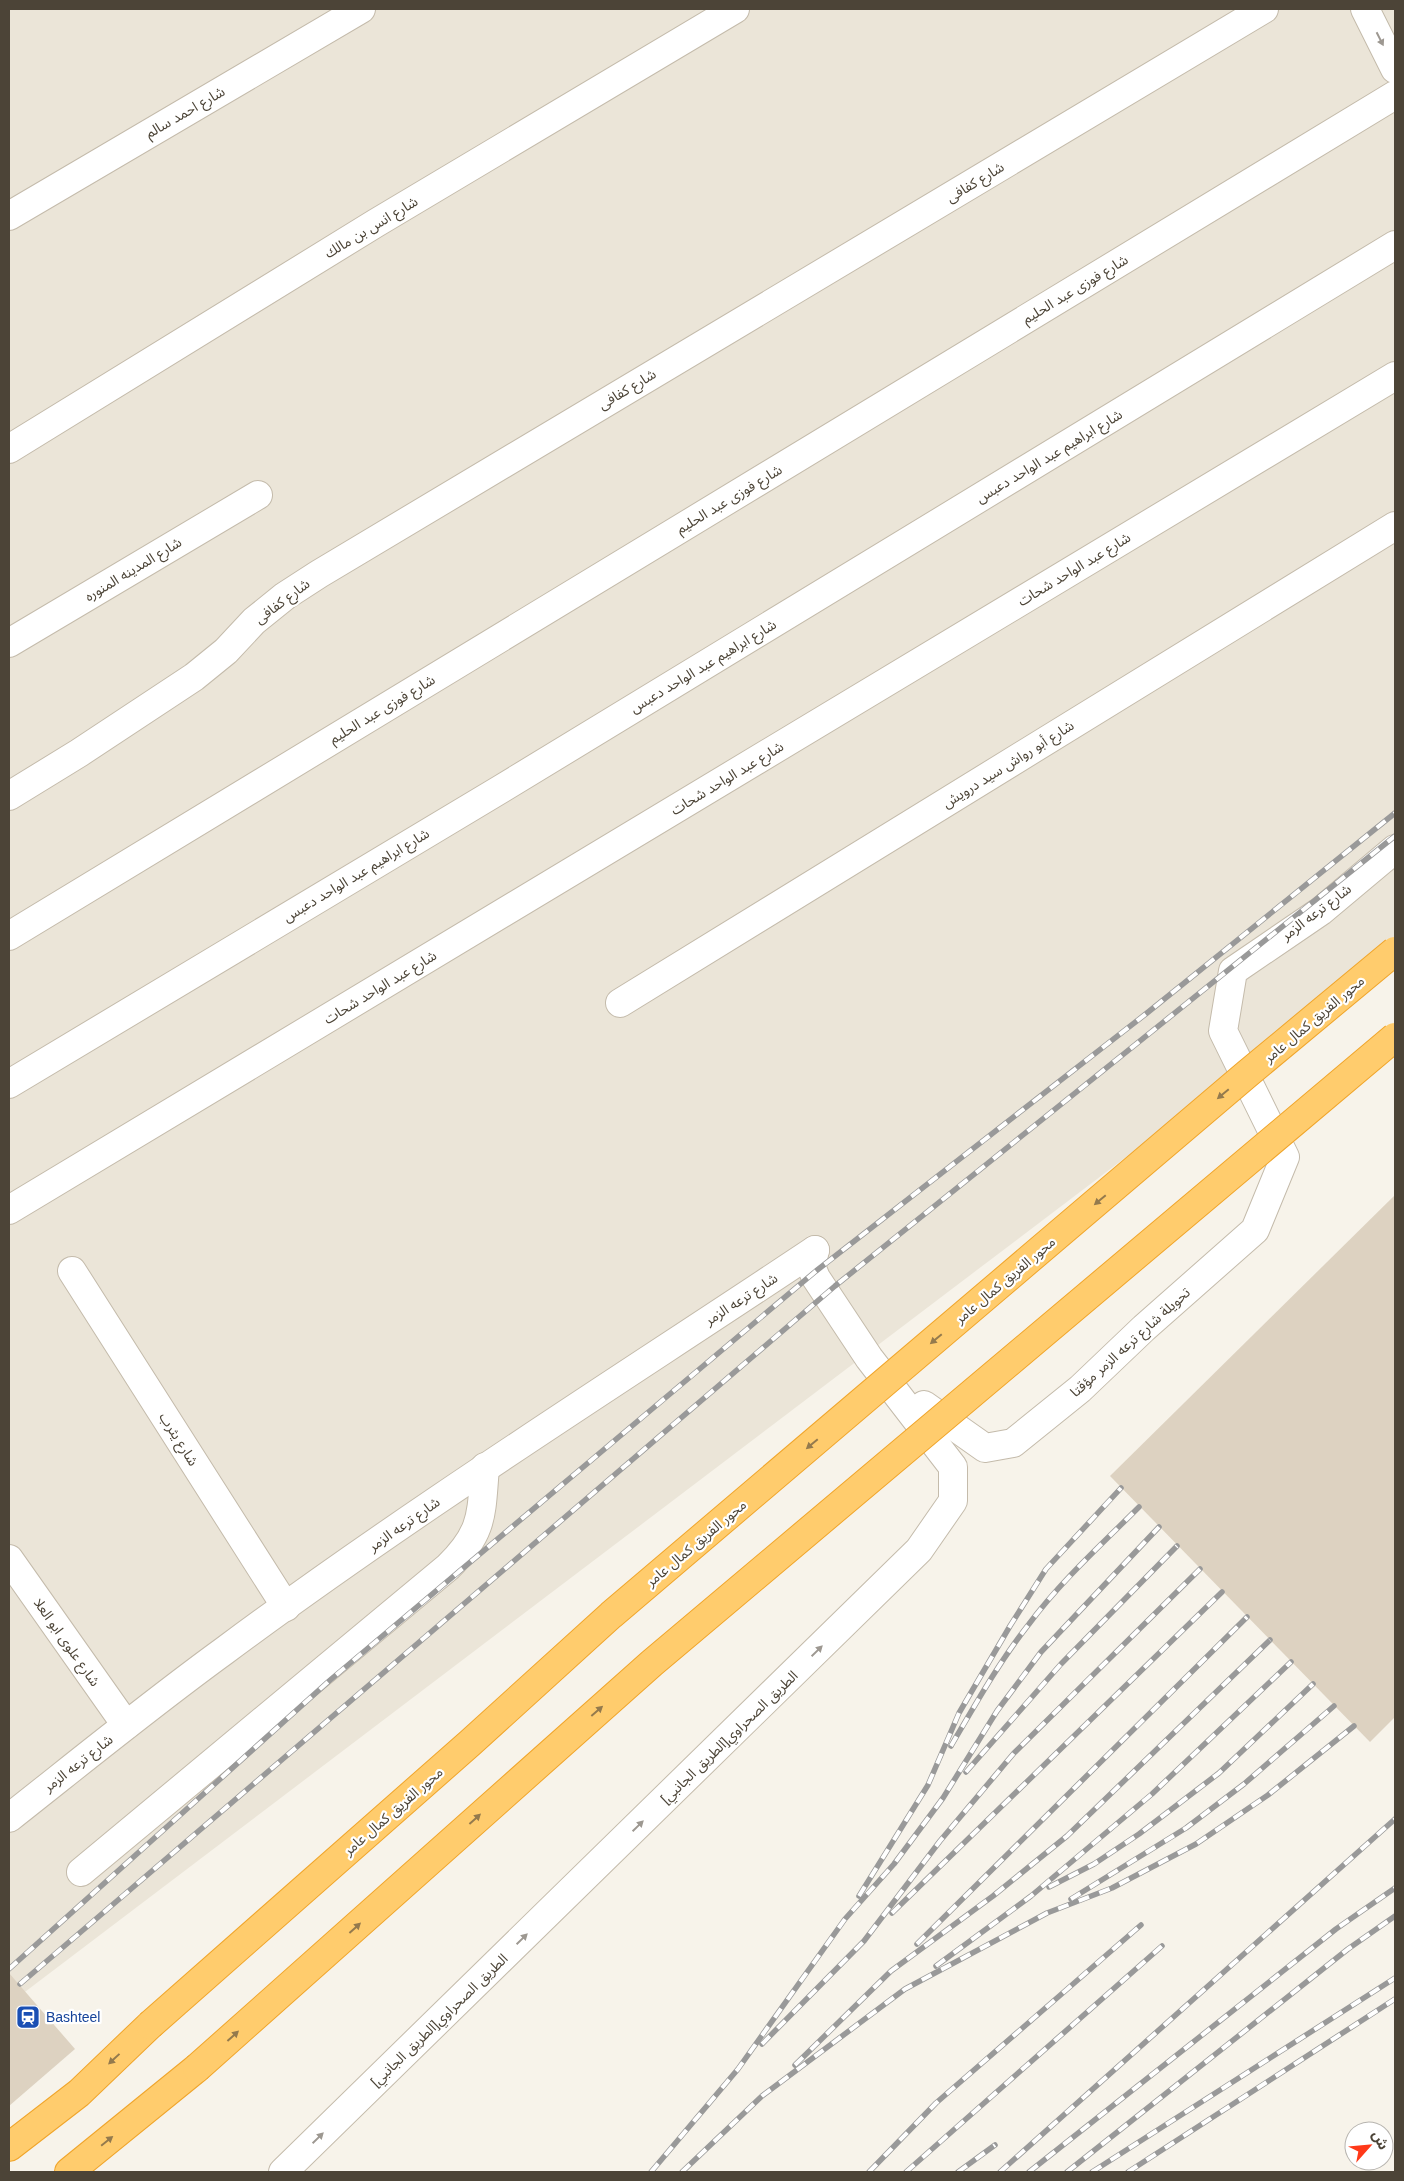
<svg xmlns="http://www.w3.org/2000/svg" width="1404" height="2181" font-family="Helvetica,'Noto Sans Arabic',sans-serif">
<style>
.residential{fill:#ebe5d8}
.building{fill:#ddd2c1}
.lines{fill:none;stroke-linecap:round;stroke-linejoin:round}
.minor-casing{stroke:#c4bbab;stroke-width:30}
.highway-casing{stroke:#f0a52b;stroke-width:30}
.minor{stroke:#fff;stroke-width:28}
.highway{stroke:#ffcc6d;stroke-width:28}
.rail-casing{stroke:#999;stroke-width:5.5}
.rail{stroke:#fff;stroke-width:4;stroke-dasharray:11;stroke-linecap:butt}
.highway-bridge-casing{stroke:#f0a52b;stroke-width:30;stroke-linecap:butt}
.highway-bridge{stroke:#ffcc6d;stroke-width:28}
.oneway{fill:#9d9891}
.oneway2{fill:#947a4d}
.labels{text-anchor:middle;dominant-baseline:central;stroke-width:4.5;stroke-linejoin:round;paint-order:stroke}
.street-label{font-size:14px;fill:#4c4437;stroke:#fff}
.transit-label{font-size:14px;fill:#164399;stroke:#fff;text-anchor:start}
</style>
<rect width="100%" height="100%" fill="#f7f3ea"/>
<polygon class="residential" points="9,9 1395,9 1395,953 9,2004"/>
<g class="building">
<polygon points="1395,1195 1395,1717 1370,1742 1110,1476"/>
<polygon points="9,1973 75,2049 9,2106"/>
</g>
<g class="lines">
<g class="minor-casing">
<g id="minor">
<polyline points="1365,9 1395,69"/>
<polyline points="9,216 361,9"/>
<polyline points="9,449 376,223 735,9"/>
<polyline points="9,643 258,495"/>
<polyline points="9,796 79,753 194,677 226,651 254,621 285,596 319,574 1264,9"/>
<polyline points="9,936 1395,95"/>
<polyline points="620,1003 1395,526"/>
<polyline points="9,1084 501,789 1395,245"/>
<polyline points="9,1210 1395,376"/>
<polyline points="72,1271 286,1607"/>
<polyline points="924,1405 985,1448 1013,1443 1080,1389 1144,1328 1255,1230 1285,1157 1223,1031 1233,971 1321,911 1395,849"/>
<polyline points="9,1559 126,1725"/>
<path d="M9 1818C80 1762 151 1704 224 1651 415 1509 617 1382 815 1250"/>
<path d="M81 1872 448 1567C484 1532 481 1514 485 1467"/>
<polyline points="283,2172 919,1550 953,1501 953,1467 869,1358 816,1278 811,1266 815,1250"/>
</g>
</g>
<g class="highway-casing">
<g id="highway">
<polyline points="9,2147 79,2093 150,2025"/>
<polyline points="69,2172 197,2068"/>
</g>
</g>
<use href="#minor" class="minor"/>
<use href="#highway" class="highway"/>
<g class="rail-casing">
<g id="rail">
<path d="M951 1746C975 1705 999 1662 1029 1624 1061 1581 1102 1544 1139 1507"/>
<polyline points="966,1772 1061,1664 1177,1546"/>
<polyline points="1049,1887 1094,1864 1139,1834 1219,1773 1313,1684"/>
<polyline points="859,1896 928,1785 959,1713 1010,1626 1046,1569 1121,1488"/>
<polyline points="1071,1899 1186,1828 1244,1784 1334,1706"/>
<polyline points="892,1913 1222,1592"/>
<polyline points="917,1944 1247,1617"/>
<polyline points="936,1966 1031,1896 1152,1794 1291,1662"/>
<polyline points="9,1969 329,1681 816,1271 1147,1013 1395,813"/>
<polyline points="20,1984 835,1286 1395,836"/>
<polyline points="762,2044 864,1941 940,1841 1014,1753 1200,1569"/>
<polyline points="795,2065 891,1971 993,1896 1067,1836 1270,1640"/>
<polyline points="651,2172 738,2069 845,1919 894,1864 943,1798 997,1711 1041,1652 1159,1527"/>
<polyline points="682,2172 762,2096 905,1989 1047,1913 1112,1888 1196,1844 1268,1795 1354,1726"/>
<polyline points="869,2172 936,2103 1141,1925"/>
<polyline points="906,2172 1162,1946"/>
<polyline points="958,2172 995,2145"/>
<polyline points="1000,2172 1395,1819"/>
<polyline points="1029,2172 1336,1929 1395,1888"/>
<polyline points="1067,2172 1348,1949 1395,1916"/>
<polyline points="1092,2172 1395,1978"/>
<polyline points="1128,2172 1395,1999"/>
</g>
</g>
<use href="#rail" class="rail"/>
<g class="highway-bridge-casing">
<g id="highway-bridge">
<polyline points="150,2025 470,1743 611,1615 1247,1074 1395,951"/>
<polyline points="197,2068 652,1663 1395,1037"/>
</g>
</g>
<use href="#highway-bridge" class="highway-bridge"/>
</g>
<defs><path id="oneway-solid" d="M-6-.8H1V-3.2L6.5 0L1 3.2V.8H-6Z" transform="scale(1.25)"/></defs>
<g class="oneway">
<use href="#oneway-solid" transform="translate(1380 39) rotate(63)"/>
<use href="#oneway-solid" transform="translate(817 1651) rotate(-44)"/>
<use href="#oneway-solid" transform="translate(638 1826) rotate(-44)"/>
<use href="#oneway-solid" transform="translate(522 1939) rotate(-44)"/>
<use href="#oneway-solid" transform="translate(318 2138) rotate(-44)"/>
</g>
<g class="oneway2">
<use href="#oneway-solid" transform="translate(1223 1094) rotate(140)"/>
<use href="#oneway-solid" transform="translate(1100 1200) rotate(140)"/>
<use href="#oneway-solid" transform="translate(936 1339) rotate(140)"/>
<use href="#oneway-solid" transform="translate(812 1444) rotate(140)"/>
<use href="#oneway-solid" transform="translate(597 1711) rotate(-41)"/>
<use href="#oneway-solid" transform="translate(475 1819) rotate(-42)"/>
<use href="#oneway-solid" transform="translate(355 1928) rotate(-42)"/>
<use href="#oneway-solid" transform="translate(233 2036) rotate(-42)"/>
<use href="#oneway-solid" transform="translate(114 2059) rotate(137)"/>
<use href="#oneway-solid" transform="translate(107 2141) rotate(-39)"/>
</g>
<defs>
<g id="station-square" transform="scale(1.25)"><rect x="-9" y="-9" width="18" height="18" rx="4" fill="#1a4fb4" stroke="#fff"/><path d="M-3-6H3Q5-6 5-4V2Q5 4 3 4L4.5 6H3L1.5 4h-3L-3 6H-4.5L-3 4Q-5 4-5 2V-4Q-5-6-3-6ZM-3.5-4v3h7v-3ZM-3.5 1v1.5H-2V1ZM2 1v1.5H3.5V1Z" fill="#fff"/></g>
</defs>
<g fill-rule="evenodd">
<use href="#station-square" x="28" y="2017"/>
</g>
<g class="labels">
<g class="street-label">
<text transform="translate(185 112) rotate(-30)">شارع احمد سالم</text>
<text transform="translate(975 182) rotate(-31)">شارع كفافى</text>
<text transform="translate(371 227) rotate(-31)">شارع انس بن مالك</text>
<text transform="translate(1075 289) rotate(-31)">شارع فوزى عبد الحليم</text>
<text transform="translate(627 389) rotate(-31)">شارع كفافى</text>
<text transform="translate(1049 456) rotate(-31)">شارع ابراهيم عبد الواحد دعبس</text>
<text transform="translate(729 499) rotate(-31)">شارع فوزى عبد الحليم</text>
<text transform="translate(133 569) rotate(-31)">شارع المدينه المنوره</text>
<text transform="translate(1074 569) rotate(-31)">شارع عبد الواحد شحات</text>
<text transform="translate(282 601) rotate(-37)">شارع كفافى</text>
<text transform="translate(703 666) rotate(-31)">شارع ابراهيم عبد الواحد دعبس</text>
<text transform="translate(382 709) rotate(-31)">شارع فوزى عبد الحليم</text>
<text transform="translate(1008 764) rotate(-32)">شارع أبو رواش سيد درويش</text>
<text transform="translate(727 778) rotate(-31)">شارع عبد الواحد شحات</text>
<text transform="translate(356 875) rotate(-31)">شارع ابراهيم عبد الواحد دعبس</text>
<text transform="translate(1316 912) rotate(-37)">شارع ترعه الزمر</text>
<text transform="translate(380 987) rotate(-31)">شارع عبد الواحد شحات</text>
<text transform="translate(1314 1019) rotate(-40)">محور الفريق كمال عامر</text>
<text transform="translate(1005 1280) rotate(-40)">محور الفريق كمال عامر</text>
<text transform="translate(741 1299) rotate(-33)">شارع ترعه الزمر</text>
<text transform="translate(1130 1342) rotate(-42)">تحويلة شارع ترعه الزمر مؤقتا</text>
<text transform="translate(179 1439) rotate(58)">شارع يثرب</text>
<text transform="translate(404 1524) rotate(-35)">شارع ترعه الزمر</text>
<text transform="translate(696 1543) rotate(-40)">محور الفريق كمال عامر</text>
<text transform="translate(67 1642) rotate(55)">شارع علوى ابو العلا</text>
<text transform="translate(729 1737) rotate(-44)">الطريق الصحراوي[الطريق الجانبي]</text>
<text transform="translate(78 1763) rotate(-38)">شارع ترعه الزمر</text>
<text transform="translate(393 1811) rotate(-41)">محور الفريق كمال عامر</text>
<text transform="translate(439 2020) rotate(-44)">الطريق الصحراوي[الطريق الجانبي]</text>
</g>
<g class="transit-label">
<text x="46" y="2017">Bashteel</text>
</g>
</g>
<rect width="1404" height="2181" fill="none" stroke="#4c4437" stroke-width="20"/>
<g transform="translate(1369 2146) rotate(63)"><circle r="24" fill="#ffffff" stroke="#b7b4af"/>
<path d="M0-4L9 19L0 12L-9 19Z" fill="#ff3919"/>
<text y="-8" font-size="14" font-weight="bold" text-anchor="middle" fill="#4c4437">ش</text>
</g>
</svg>
